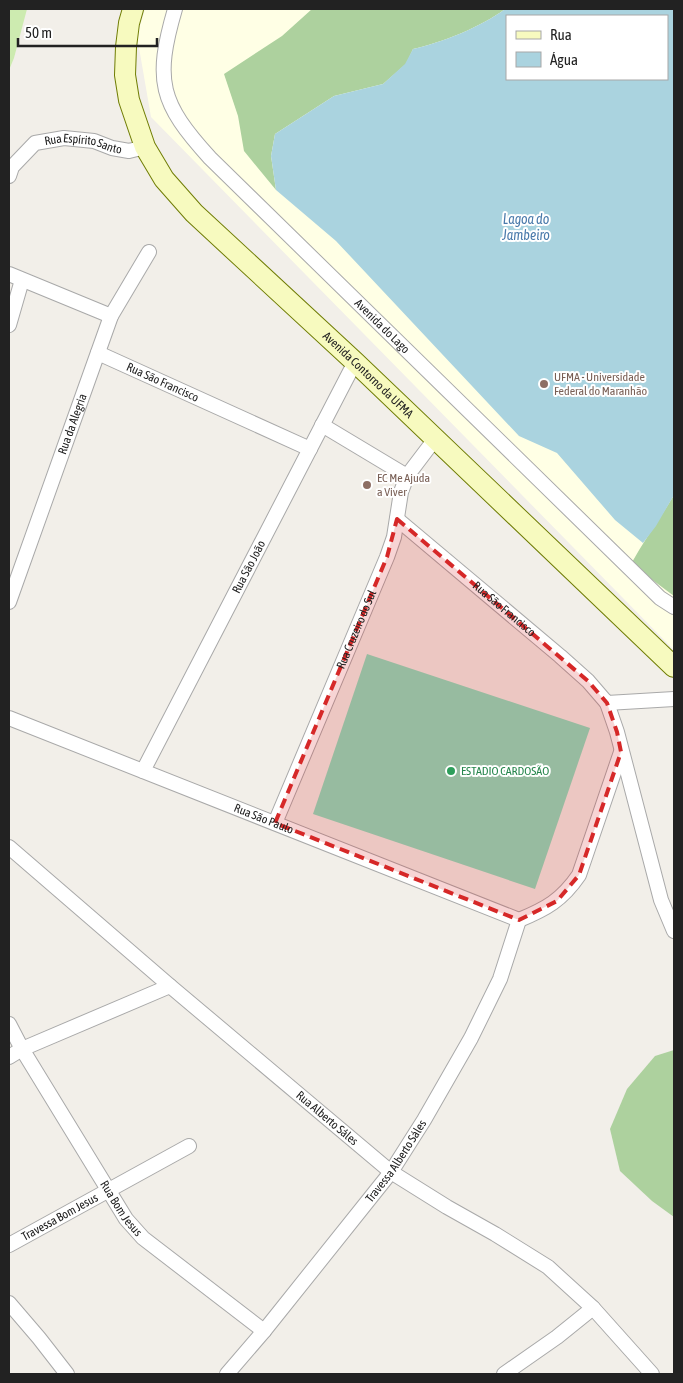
<svg xmlns="http://www.w3.org/2000/svg" width="683" height="1383" font-family="'Asap Condensed',sans-serif">
<style>
.education{fill:#ffffe5;fill-rule:evenodd}
.grass{fill:#cdebb0}
.forest{fill:#add19e}
.pitch{fill:#88e0be}
.water{fill:#aad3df;fill-rule:evenodd}
.lines{fill:none;stroke-linecap:round;stroke-linejoin:round}
.minor-casing{stroke:#a9a9a9;stroke-width:16}
.secondary-casing{stroke:#707d05;stroke-width:22}
.minor{stroke:#fff;stroke-width:14}
.secondary{stroke:#f7fabf;stroke-width:20}
.marked{fill:#d62828;fill-opacity:0.2;stroke:#d62828;stroke-width:4;stroke-dasharray:10 6;stroke-linejoin:round}
.education-dot{fill:#8d6e63;stroke:#fff;stroke-width:2}
.leisure-dot{fill:#2e9e5b;stroke:#fff;stroke-width:2}
.labels{text-anchor:middle;dominant-baseline:central;stroke-width:4;stroke-linejoin:round;paint-order:stroke}
.street-label{font-size:12px;fill:#222;stroke:#fff}
.education-label{font-size:12px;fill:#785e54;stroke:#fff;text-anchor:start}
.leisure-label{font-size:12px;fill:#27864d;stroke:#fff;text-anchor:start}
.water-label{font-size:14px;font-style:italic;fill:#4a7aab;stroke:#fff}
</style>
<rect width="100%" height="100%" fill="#f2efe9"/>
<path class="education" d="M145 9H674V650L151 117 137 36ZM507 16H667V79H507Z"/>
<polygon class="grass" points="9,9 27,9 14,58 9,70"/>
<g class="forest">
<path d="M312 9H505C483 26 441 43 413 49L406 64 383 84 334 96 275 134 271 156 276 190 244 151 238 116 224 74 282 36Z"/>
<path d="M674 495V596L631 564C644 540 660 519 674 495Z"/>
<polygon points="674,1050 674,1217 652,1201 620,1171 610,1129 627,1089 655,1056"/>
</g>
<polygon class="pitch" points="367,654 590,728 535,889 313,814"/>
<path class="water" d="M505 9H674V495L656 526 643 543 615 520 557 453 519 436 336 241 276 190 271 156 275 134 334 96 383 84 405 64 413 49C441 43 483 26 505 9ZM507 16H667V79H507Z"/>
<g class="lines">
<g class="minor-casing">
<g id="minor">
<path id="s1" d="M175 9C154 81 160 103 210 158L660 598 674 607"/>
<path id="s2" d="M9 176 12 167 35 143 64 138 94 141 112 148 129 151 145 147"/>
<polyline points="9,274 111,316"/>
<polyline points="9,325 22,280"/>
<path id="s3" d="M98 353 310 449"/>
<polyline points="322,425 407,476"/>
<path id="s4" d="M397 519 560 656 588 681 607 703 674 699"/>
<path id="s5" d="M9 602 111 316 149 252"/>
<polyline points="607,703 617,732 661,900 674,931"/>
<path id="s6" d="M9 718 519 920"/>
<path id="s7" d="M143 771 355 362"/>
<path id="s8" d="M275 823 387 557 394 537 401 492 407 476 435 439"/>
<path id="s9" d="M9 847 170 986 391 1172 447 1207 495 1234 548 1267 593 1308 652 1374"/>
<path d="M519 920C546 909 562 900 579 875L621 752"/>
<path id="s10" d="M9 1024 22 1049 126 1219 143 1238 264 1331"/>
<polyline points="9,1057 22,1049 170,986"/>
<path id="s11" d="M9 1245 189 1146"/>
<polyline points="9,1303 39,1338 67,1374"/>
<path id="s12" d="M227 1374 264 1331 391 1172 424 1120 471 1038 500 979 519 920"/>
<polyline points="504,1374 557,1337 593,1308"/>
</g>
</g>
<g class="secondary-casing">
<g id="secondary">
<path id="s13" d="M133 9 129 23 126 47 125 75 129 100 145 147 164 179 194 213 355 362 674 667"/>
</g>
</g>
<use href="#minor" class="minor"/>
<use href="#secondary" class="secondary"/>
</g>
<path class="marked" d="M397 519 588 681 607 703 617 732 621 752 579 875 557 901 519 920 275 823 387 557Z"/>
<g class="education-dot">
<circle cx="544" cy="384" r="5"/>
<circle cx="367" cy="485" r="5"/>
</g>
<circle class="leisure-dot" cx="451" cy="771" r="5"/>
<g class="labels">
<g class="street-label">
<text stroke="none"><textPath href="#s2" startOffset="92">Rua Espírito Santo</textPath></text>
<text stroke="none"><textPath href="#s1" startOffset="405">Avenida do Lago</textPath></text>
<text stroke="none"><textPath href="#s13" startOffset="462">Avenida Contorno da UFMA</textPath></text>
<text stroke="none"><textPath href="#s3" startOffset="71">Rua São Francisco</textPath></text>
<text stroke="none"><textPath href="#s5" startOffset="189">Rua da Alegria</textPath></text>
<text stroke="none"><textPath href="#s7" startOffset="230">Rua São João</textPath></text>
<text stroke="none"><textPath href="#s4" startOffset="140">Rua São Francisco</textPath></text>
<text stroke="none"><textPath href="#s8" startOffset="210">Rua Cruzeiro do Sul</textPath></text>
<text stroke="none"><textPath href="#s6" startOffset="274">Rua São Paulo</textPath></text>
<text stroke="none"><textPath href="#s9" startOffset="418">Rua Alberto Sáles</textPath></text>
<text stroke="none"><textPath href="#s12" startOffset="272">Travessa Alberto Sáles</textPath></text>
<text stroke="none"><textPath href="#s10" startOffset="216">Rua Bom Jesus</textPath></text>
<text stroke="none"><textPath href="#s11" startOffset="58">Travessa Bom Jesus</textPath></text>
</g>
<g class="education-label">
<text x="554" y="377">UFMA - Universidade<tspan x="554" dy="14">Federal do Maranhão</tspan></text>
<text x="377" y="478">EC Me Ajuda<tspan x="377" dy="14">a Viver</tspan></text>
</g>
<g class="leisure-label">
<text x="461" y="771">ESTADIO CARDOSÃO</text>
</g>
<g class="water-label">
<text x="526" y="219">Lagoa do<tspan x="526" dy="16">Jambeiro</tspan></text>
</g>
</g>
<rect width="683" height="1383" fill="none" stroke="#222222" stroke-width="20"/>
<rect x="506" y="15" width="162" height="65" fill="#ffffff" stroke="#a7a7a7"/>
<rect x="516" y="31" width="25" height="8" fill="#f7fabf" stroke="#a7a7a7"/>
<text x="550" y="40" font-size="15" fill="#222222">Rua</text>
<rect x="516" y="52" width="25" height="15" fill="#aad3df" stroke="#a7a7a7"/>
<text x="550" y="65" font-size="15" fill="#222222">Água</text>
<path d="M18 38v8h139v-8" fill="none" stroke="#222222" stroke-width="2.5"/>
<text x="25" y="38" font-size="15" fill="#222222" stroke="#ffffff" stroke-width="4" paint-order="stroke">50 m</text>
</svg>
